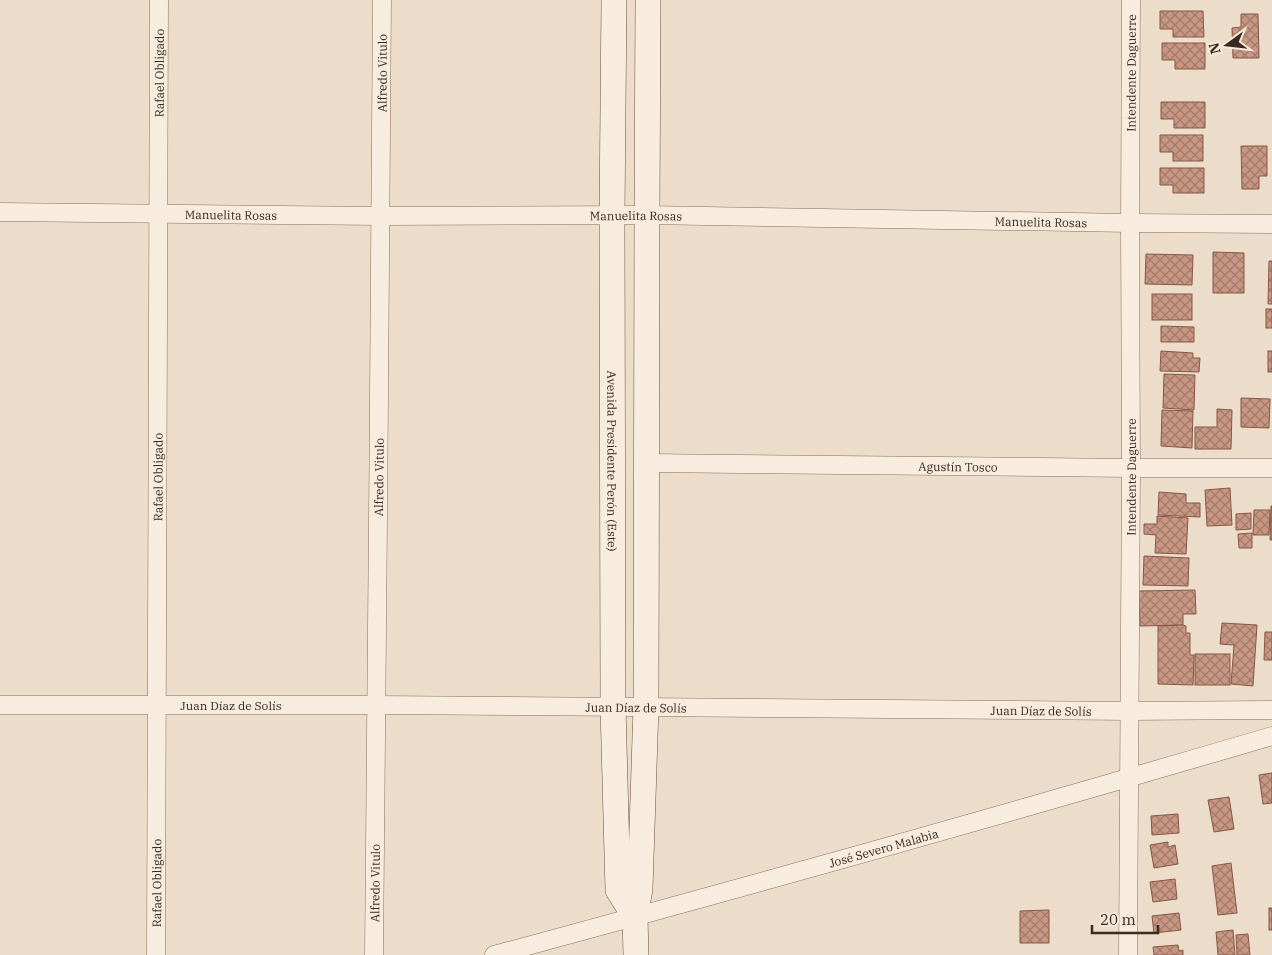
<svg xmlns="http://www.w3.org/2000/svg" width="1272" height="955" font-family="'IBM Plex Serif',serif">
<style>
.building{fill:url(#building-cross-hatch);stroke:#865746}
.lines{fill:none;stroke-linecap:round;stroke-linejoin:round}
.street-casing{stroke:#886f5f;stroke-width:19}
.secondary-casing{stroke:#6a5142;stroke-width:26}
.street{stroke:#f7ecdd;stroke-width:18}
.secondary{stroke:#f7ecdd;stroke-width:25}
.labels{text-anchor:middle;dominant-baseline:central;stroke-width:4.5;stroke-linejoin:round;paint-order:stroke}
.street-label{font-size:12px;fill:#3a2a21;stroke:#f4e9d9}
</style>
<defs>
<pattern id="building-cross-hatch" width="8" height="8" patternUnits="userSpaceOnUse" patternTransform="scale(1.25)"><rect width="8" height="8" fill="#c89682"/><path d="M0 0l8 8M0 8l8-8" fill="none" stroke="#a37b6a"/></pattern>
</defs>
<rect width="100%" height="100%" fill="#ecddca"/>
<g class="building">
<polygon points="1160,11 1203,11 1204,37 1173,37 1173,29 1160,29"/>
<polygon points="1241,14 1258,14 1259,58 1233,58 1232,28 1241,27"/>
<polygon points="1162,43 1205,43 1205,69 1175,69 1175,60 1162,60"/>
<polygon points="1161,102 1205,102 1205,128 1174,128 1174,119 1161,119"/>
<polygon points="1160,135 1203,135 1203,161 1173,161 1173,152 1160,152"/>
<polygon points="1241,146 1267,146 1267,176 1259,176 1259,189 1242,189"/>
<polygon points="1160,168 1204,168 1204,193 1173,193 1173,185 1160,185"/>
<polygon points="1213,252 1244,253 1244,293 1213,293"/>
<polygon points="1146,254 1193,255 1192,285 1145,284"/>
<polygon points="1269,261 1272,261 1272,304 1268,304"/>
<rect x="1152" y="294" width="40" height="26"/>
<rect x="1266" y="309" width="6" height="19"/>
<polygon points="1161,326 1194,327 1194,342 1161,342"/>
<polygon points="1161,351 1193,353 1193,358 1200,358 1199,372 1160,371"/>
<rect x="1268" y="351" width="4" height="21"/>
<polygon points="1164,374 1195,375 1194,410 1163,408"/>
<polygon points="1241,398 1270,399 1269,428 1241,427"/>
<polygon points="1217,409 1232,410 1231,449 1195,449 1195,427 1217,427"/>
<polygon points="1162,410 1193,411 1192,448 1161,446"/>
<polygon points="1230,488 1232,525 1207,526 1205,490"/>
<polygon points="1159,492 1186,494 1186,503 1200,503 1200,517 1158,515"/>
<polygon points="1271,506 1272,506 1272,540 1270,540"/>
<polygon points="1254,510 1270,510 1269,535 1253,535"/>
<polygon points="1251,513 1251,529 1236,530 1236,514"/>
<polygon points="1157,516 1188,518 1186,554 1155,553 1156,535 1144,534 1144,524 1157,524"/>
<polygon points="1252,533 1252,548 1239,548 1238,534"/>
<polygon points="1144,556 1189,558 1188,586 1143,585"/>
<polygon points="1195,590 1196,614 1183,614 1183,625 1140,626 1139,591"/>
<polygon points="1222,623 1257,625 1253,686 1231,684 1234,645 1220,644"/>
<polygon points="1183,625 1186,626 1186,633 1190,633 1190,655 1194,655 1193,685 1158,684 1158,626"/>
<polygon points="1265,632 1272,632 1272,660 1264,660"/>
<rect x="1195" y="654" width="35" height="31"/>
<polygon points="1272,773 1272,803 1263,804 1259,775"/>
<polygon points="1229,797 1234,829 1214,832 1208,800"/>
<polygon points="1178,814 1179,833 1152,835 1151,816"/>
<polygon points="1168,842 1168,847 1175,845 1178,864 1154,868 1150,845"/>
<polygon points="1231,863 1237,913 1218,915 1212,866"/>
<polygon points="1175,879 1177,899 1153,902 1150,882"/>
<rect x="1269" y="908" width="3" height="22"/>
<polygon points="1049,910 1049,943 1020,943 1020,911"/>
<polygon points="1179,913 1181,930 1154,933 1152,916"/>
<polygon points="1233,930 1235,955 1218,955 1216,932"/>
<polygon points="1248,934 1250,955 1237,955 1236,935"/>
<polygon points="1178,945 1179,951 1183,950 1183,955 1154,955 1153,947"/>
</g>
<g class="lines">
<g class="street-casing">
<g id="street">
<path id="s1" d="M0 212 381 216 647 215 1130 223 1272 224"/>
<path id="s2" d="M646 463 1131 468H1272"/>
<path id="s3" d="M0 705H375L1129 711 1272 710"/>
<path id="s4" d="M156 955 159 0"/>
<path id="s5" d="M374 955C376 637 381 318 382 0"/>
<path id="s6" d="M494 955C754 885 1013 812 1272 736"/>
<path id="s7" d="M1128 955 1131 468 1130 223 1131 0"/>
</g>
</g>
<g class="secondary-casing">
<g id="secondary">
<path id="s8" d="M614 0 612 215 613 707 618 890 635 917"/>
<polyline points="636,955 635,917 640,889 646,707 647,215 648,0"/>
</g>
</g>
<use href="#street" class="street"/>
<use href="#secondary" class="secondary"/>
</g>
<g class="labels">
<g class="street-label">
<text stroke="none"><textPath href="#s4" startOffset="882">Rafael Obligado</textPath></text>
<text stroke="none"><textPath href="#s5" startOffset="882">Alfredo Vitulo</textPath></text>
<text stroke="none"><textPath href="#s7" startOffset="882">Intendente Daguerre</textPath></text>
<text stroke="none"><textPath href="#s1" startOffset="231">Manuelita Rosas</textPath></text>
<text stroke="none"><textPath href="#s1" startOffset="636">Manuelita Rosas</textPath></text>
<text stroke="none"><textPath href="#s1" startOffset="1041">Manuelita Rosas</textPath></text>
<text stroke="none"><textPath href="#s8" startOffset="461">Avenida Presidente Perón (Este)</textPath></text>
<text stroke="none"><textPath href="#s2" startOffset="312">Agustín Tosco</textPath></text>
<text stroke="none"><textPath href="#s5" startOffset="478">Alfredo Vitulo</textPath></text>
<text stroke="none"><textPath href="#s4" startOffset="478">Rafael Obligado</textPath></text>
<text stroke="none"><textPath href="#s7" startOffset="478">Intendente Daguerre</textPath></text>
<text stroke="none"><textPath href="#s3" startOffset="231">Juan Díaz de Solís</textPath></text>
<text stroke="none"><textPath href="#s3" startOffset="636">Juan Díaz de Solís</textPath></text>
<text stroke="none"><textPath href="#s3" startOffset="1041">Juan Díaz de Solís</textPath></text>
<text stroke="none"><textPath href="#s6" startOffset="404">José Severo Malabia</textPath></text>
<text stroke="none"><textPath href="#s4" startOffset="72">Rafael Obligado</textPath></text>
<text stroke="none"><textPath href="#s5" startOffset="72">Alfredo Vitulo</textPath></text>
</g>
</g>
<g transform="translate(1227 45) rotate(255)" stroke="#f4e9d9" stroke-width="4" paint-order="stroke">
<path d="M0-4L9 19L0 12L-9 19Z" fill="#3a2a21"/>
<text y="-8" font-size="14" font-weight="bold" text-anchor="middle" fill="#3a2a21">N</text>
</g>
<path d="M1092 925v8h66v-8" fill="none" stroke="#3a2a21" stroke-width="2.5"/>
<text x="1100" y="925" font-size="15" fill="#3a2a21" stroke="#f4e9d9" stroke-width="4" paint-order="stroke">20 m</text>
</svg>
